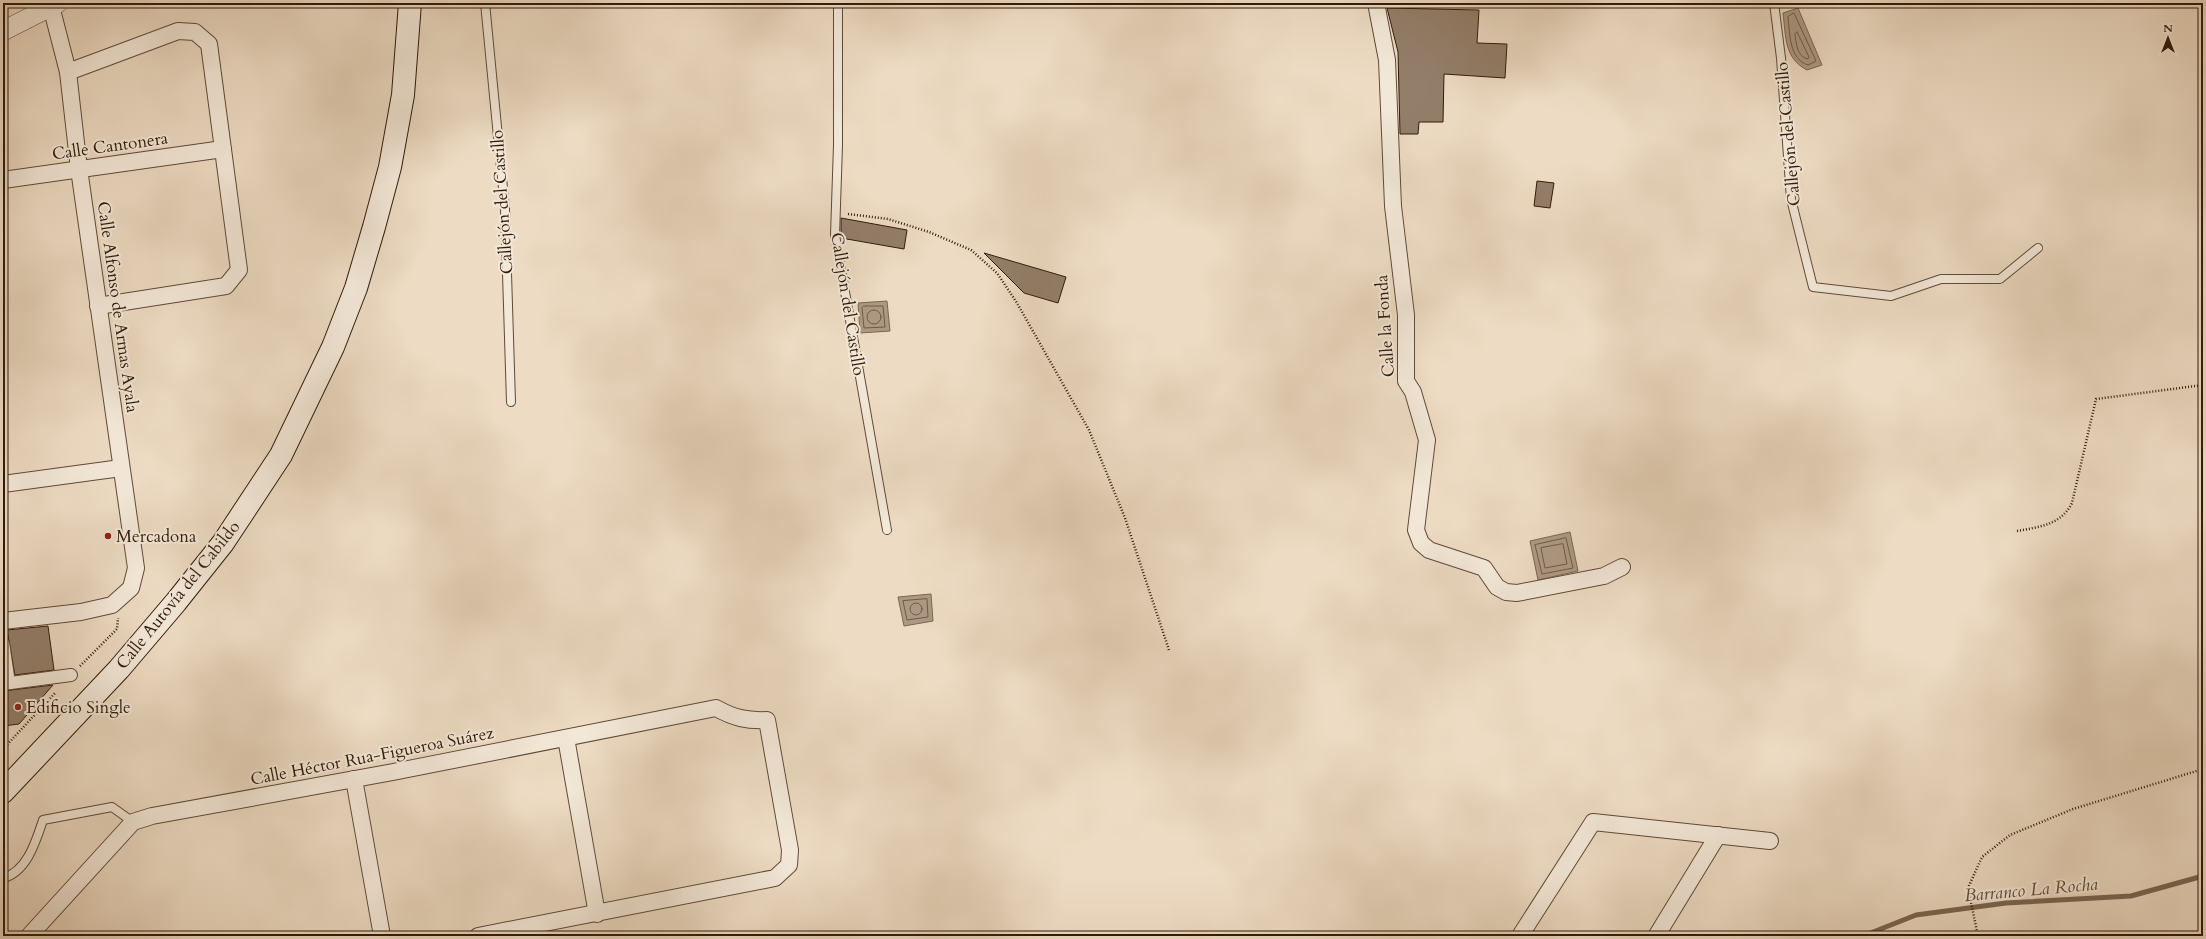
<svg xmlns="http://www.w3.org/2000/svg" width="2206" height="939" font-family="Cardo,serif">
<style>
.water{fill:#ad9984;stroke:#7b6653}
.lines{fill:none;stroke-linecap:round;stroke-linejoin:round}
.shore{stroke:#6f5a47;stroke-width:1}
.stream{stroke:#7b6653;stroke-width:5}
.building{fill:#937e6a;stroke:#311a0a}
.service-casing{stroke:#604a38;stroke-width:10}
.pedestrian-casing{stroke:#604a38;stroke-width:14}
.minor-casing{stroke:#604a38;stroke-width:18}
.tertiary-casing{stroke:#604a38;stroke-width:20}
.secondary-casing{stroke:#311a0a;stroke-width:24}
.path{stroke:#311a0a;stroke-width:2.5;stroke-dasharray:1 2;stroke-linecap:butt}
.service{stroke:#f3e8d8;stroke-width:8}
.pedestrian{stroke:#f3e8d8;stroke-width:12}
.minor{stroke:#f3e8d8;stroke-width:16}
.tertiary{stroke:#f3e8d8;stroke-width:19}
.secondary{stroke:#f3e8d8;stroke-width:22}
.poi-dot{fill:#8f2418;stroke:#f3e8d8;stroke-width:1.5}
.labels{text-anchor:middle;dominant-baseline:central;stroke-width:4;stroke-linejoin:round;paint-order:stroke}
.street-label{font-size:17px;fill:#311a0a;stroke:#f3e8d8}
.poi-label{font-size:17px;fill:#311a0a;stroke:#f3e8d8;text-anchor:start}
.water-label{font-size:18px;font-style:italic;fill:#634d3b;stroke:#f3e8d8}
</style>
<rect width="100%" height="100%" fill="#eddbc3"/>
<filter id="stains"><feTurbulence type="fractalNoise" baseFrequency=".005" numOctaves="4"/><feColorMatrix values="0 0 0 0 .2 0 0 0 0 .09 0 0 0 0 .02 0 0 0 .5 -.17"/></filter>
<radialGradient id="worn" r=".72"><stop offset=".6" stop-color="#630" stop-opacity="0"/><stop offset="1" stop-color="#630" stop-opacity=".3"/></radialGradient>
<g class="water">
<path d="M1798 8 1822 65 1807 70C1784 58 1786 37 1783 13Z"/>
<polygon points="887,301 890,331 860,333 858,303"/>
<polygon points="1570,532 1578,571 1538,580 1530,541"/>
<polygon points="931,594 933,621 904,626 898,597"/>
</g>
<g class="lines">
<g class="shore">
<path d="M1794 13 1816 61 1808 65C1789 59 1790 34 1788 17Z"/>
<path d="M1797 32 1809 57 1808 59C1797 57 1796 43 1795 34Z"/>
<polygon points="864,306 883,306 885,327 864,328 862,308"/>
<circle cx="874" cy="317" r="7"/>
<polygon points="1566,538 1573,568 1542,574 1535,545"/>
<polygon points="1563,544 1567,564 1545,568 1541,548"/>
<polygon points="927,599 928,617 907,620 903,601"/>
<circle cx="916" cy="609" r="6"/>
</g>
<polyline class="stream" points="1863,936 1916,915 2006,903 2131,896 2203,876"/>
</g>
<g class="building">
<polygon points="1387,8 1479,10 1477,43 1507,44 1505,78 1444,74 1443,122 1419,122 1418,134 1400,134 1398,52"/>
<polygon points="1537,181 1554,183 1550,208 1534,206"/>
<polygon points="841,218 907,230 904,249 841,238"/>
<polygon points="984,253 1066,277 1058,303 1024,293"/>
<polygon points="48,626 54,670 15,675 7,630"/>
<polygon points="53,685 19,724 3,726 3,691"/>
</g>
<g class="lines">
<g class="service-casing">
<g id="service">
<polyline points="485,3 505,209 511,402"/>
<polyline points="838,3 838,145 835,235 887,530"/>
<polyline points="1774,3 1781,58 1791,199 1813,287 1891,296 1941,279 2000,279 2038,248"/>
<path d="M3 878C27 872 36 841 43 820L112 807 133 822"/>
</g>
</g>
<g class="pedestrian-casing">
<g id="pedestrian">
<polyline points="3,643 9,683"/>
<polyline points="3,684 71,675"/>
</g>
</g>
<g class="minor-casing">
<g id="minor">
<polyline points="1376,3 1387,60 1393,206 1406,315 1406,381 1413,392 1427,440 1416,530 1421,543 1429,550 1484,568 1497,587 1506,592 1517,593 1604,576 1622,567"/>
<polyline points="68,72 178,31 195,32 209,44 239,270 226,286 98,306"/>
<polyline points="3,180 223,149"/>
<polyline points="3,484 121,468"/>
<polyline points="3,621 81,612 112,605 131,588 136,568 79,169 68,72 51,6"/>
<polyline points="566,738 597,914"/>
<polyline points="354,779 382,936"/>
<polyline points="1657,935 1718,835"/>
<path d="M29 936 133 822 152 816 393 772 716 708C734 718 747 721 767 720L790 850 789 865 775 878 478 936"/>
<polyline points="1520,936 1593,822 1770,841"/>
</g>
</g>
<g class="tertiary-casing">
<polyline id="tertiary" points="3,31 58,3"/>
</g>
<g class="secondary-casing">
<polyline id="secondary" points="3,792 119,669 176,602 223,543 281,455 333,347 356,288 374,227 390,167 403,95 410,3"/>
</g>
<g class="path">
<polyline points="848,214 888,219 929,232 971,250 997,273 1017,303 1089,430 1125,518 1169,650"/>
<path d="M2017 531C2039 527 2061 525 2072 503L2096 399 2203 385"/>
<polyline points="80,666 117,629 118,618"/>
<polyline points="3,749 56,692"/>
<polyline points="1978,936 1968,888 1982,857 2010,835 2073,809 2203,769"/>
</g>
<use href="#service" class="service"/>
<use href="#pedestrian" class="pedestrian"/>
<use href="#minor" class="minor"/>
<use href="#tertiary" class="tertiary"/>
<use href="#secondary" class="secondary"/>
</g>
<g class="poi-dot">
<circle cx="108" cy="536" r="4"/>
<circle cx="18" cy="707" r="4"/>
</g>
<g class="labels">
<g class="street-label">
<text transform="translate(1788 134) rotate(-95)">Callejón del Castillo</text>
<text transform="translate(110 146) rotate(-8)">Calle Cantonera</text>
<text transform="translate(502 202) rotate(-94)">Callejón del Castillo</text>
<text transform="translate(848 304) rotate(81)">Callejón del Castillo</text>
<text transform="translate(118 307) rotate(82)">Calle Alfonso de Armas Ayala</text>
<text transform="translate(1385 326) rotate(-94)">Calle la Fonda</text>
<text transform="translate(178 595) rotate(-51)">Calle Autovía del Cabildo</text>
<text transform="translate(372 756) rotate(-11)">Calle Héctor Rua-Figueroa Suárez</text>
</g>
<g class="poi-label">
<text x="116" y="536">Mercadona</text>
<text x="26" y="707">Edificio Single</text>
</g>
<g class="water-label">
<text transform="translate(2031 890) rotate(-5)">Barranco La Rocha</text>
</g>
</g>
<rect width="2206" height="939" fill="none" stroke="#eddbc3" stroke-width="16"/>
<rect x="4" y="4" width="2198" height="931" fill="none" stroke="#311a0a" stroke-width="2"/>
<rect x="8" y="8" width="2190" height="923" fill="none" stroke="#311a0a"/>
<g transform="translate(2168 38)" stroke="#f3e8d8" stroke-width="3" paint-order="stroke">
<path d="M0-3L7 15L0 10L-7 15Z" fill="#311a0a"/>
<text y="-6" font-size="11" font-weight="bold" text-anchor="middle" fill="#311a0a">N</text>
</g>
<rect width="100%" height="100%" filter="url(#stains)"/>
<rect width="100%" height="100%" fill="url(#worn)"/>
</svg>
